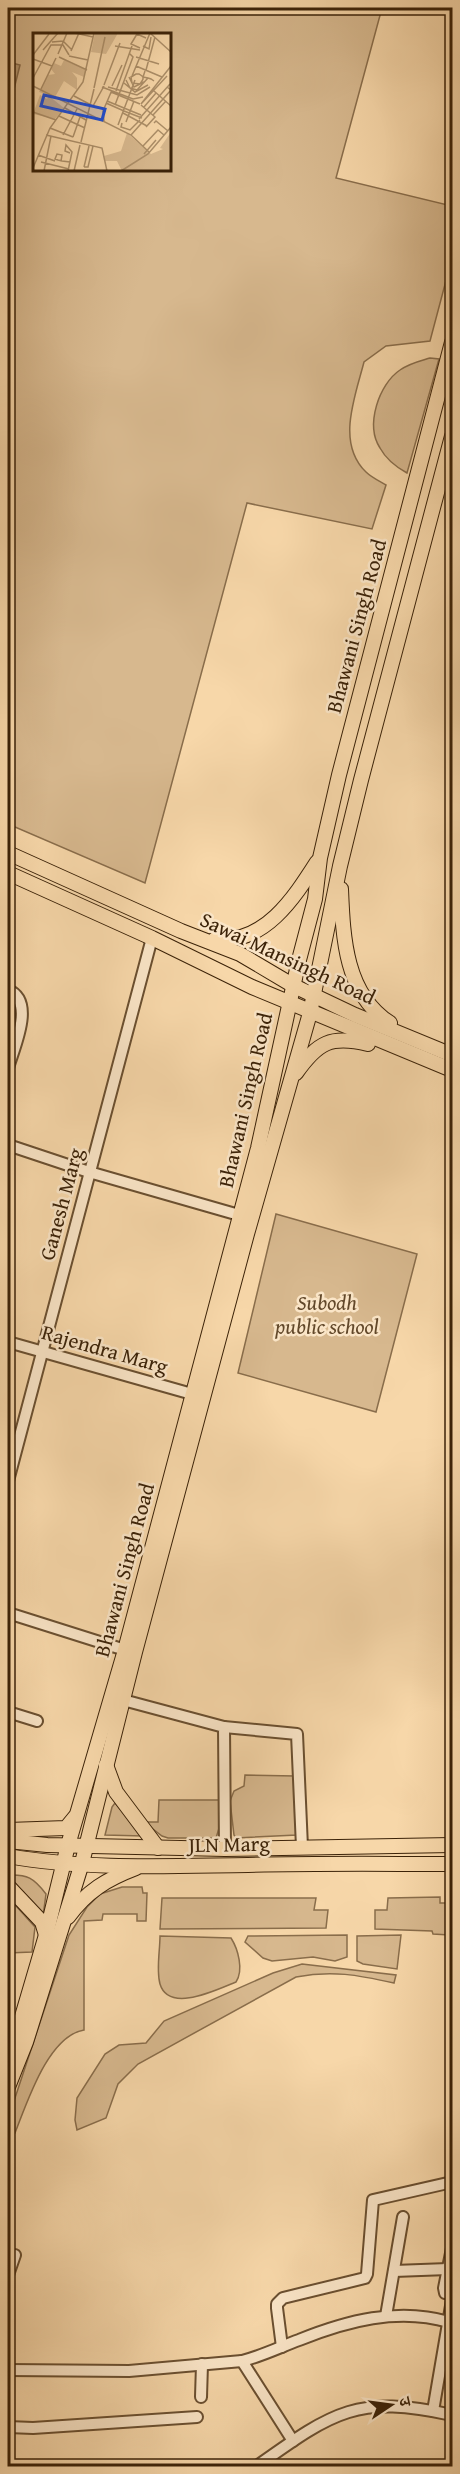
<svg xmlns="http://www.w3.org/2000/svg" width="460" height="2474" font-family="'Gentium Book Plus','Noto Serif Devanagari',serif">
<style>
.green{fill:#d7b88e;stroke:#896d4b;stroke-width:1.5;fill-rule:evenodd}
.water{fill:#b79972;stroke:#856948;stroke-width:1.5}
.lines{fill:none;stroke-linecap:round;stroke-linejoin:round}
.minor-casing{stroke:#6a4f30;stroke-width:14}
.major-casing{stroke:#3b2208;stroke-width:16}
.minor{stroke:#fae5c7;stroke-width:10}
.major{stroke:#f7d7a9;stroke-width:14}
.labels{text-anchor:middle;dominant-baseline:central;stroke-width:5;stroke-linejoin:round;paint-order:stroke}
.street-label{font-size:21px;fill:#3b2208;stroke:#fae5c7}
.park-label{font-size:21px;font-style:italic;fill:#62482a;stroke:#fae5c7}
.inset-road{fill:none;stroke:#ac8f69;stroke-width:1.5}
.view{fill:#1d4ed8;fill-opacity:0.15;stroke:#1d4ed8;stroke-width:3}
.inset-edge{fill:none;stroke:#3b2208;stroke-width:3}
</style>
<rect width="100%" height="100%" fill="#f7d7a9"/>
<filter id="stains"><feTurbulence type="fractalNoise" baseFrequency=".00333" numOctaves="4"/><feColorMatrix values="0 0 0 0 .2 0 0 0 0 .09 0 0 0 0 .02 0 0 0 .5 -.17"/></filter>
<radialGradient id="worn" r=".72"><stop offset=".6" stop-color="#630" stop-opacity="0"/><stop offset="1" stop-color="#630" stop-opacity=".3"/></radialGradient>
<g class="green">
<path d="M8 8H382L336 178 452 206V258L430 341 386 346 364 362C355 397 336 443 366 472 371 477 379 481 386 485L372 529 247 503 145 883 8 824ZM34 34H170V170H34Z"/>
<path d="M430 358 439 359 407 473C396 467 386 459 380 448 365 425 379 384 400 370 410 363 420 361 430 358Z"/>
<polygon points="276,1214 417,1254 376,1412 238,1373"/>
<polygon points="245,1775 295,1776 297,1835 236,1838 234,1835 230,1801 234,1791 244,1786"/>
<polygon points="159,1800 221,1800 220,1825 216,1838 168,1838 162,1836 144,1822 158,1822"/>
<polygon points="115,1803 143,1836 105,1835 112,1807"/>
<path d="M8 1875C27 1874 34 1878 46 1894L43 1916Z"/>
<path d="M122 1887H142L143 1893H147L146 1921H137V1914H103L102 1920 84 1921V2030C48 2036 27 2103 15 2133L8 2139V2119L69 1935 87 1907 100 1894Z"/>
<polygon points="8,1897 35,1927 32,1952 8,1953"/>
<polygon points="440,1897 440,1903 452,1903 449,1935 433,1934 432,1931 375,1929 375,1910 387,1910 388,1898"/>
<polygon points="162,1898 316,1898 314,1910 328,1910 326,1928 160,1929"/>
<polygon points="347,1935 347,1957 335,1961 313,1957 272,1961 263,1958 245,1942 248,1936"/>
<polygon points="401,1935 397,1969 363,1964 357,1961 357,1936"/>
<path d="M160 1936 231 1938C238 1949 244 1970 236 1982 218 1989 169 2014 160 1984 156 1970 160 1951 160 1936Z"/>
<path d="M302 1964 396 1975 394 1983C358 1975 332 1970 296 1977L138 2064 118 2084 106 2118 77 2130 75 2120 77 2098 105 2054 119 2045 146 2043 164 2021 273 1973Z"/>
</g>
<polygon class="water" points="8,62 20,65 13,93 8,91"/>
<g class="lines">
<g class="minor-casing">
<g id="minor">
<path d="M8 990C36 1001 14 1047 8 1068"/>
<polyline points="8,1145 89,1172 239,1215"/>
<polyline points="8,1342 192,1394"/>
<polyline points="8,1481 152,938"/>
<polyline points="8,1613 125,1650"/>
<polyline points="123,1700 224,1727 225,1849"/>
<polyline points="8,1712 37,1721"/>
<polyline points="224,1727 297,1734 302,1847"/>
<polyline points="452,2248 444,2288 445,2293 452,2294"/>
<polyline points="394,2271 448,2269"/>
<polyline points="8,2275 15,2255"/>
<polyline points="386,2316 403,2217"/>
<polyline points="282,2347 277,2308 277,2304 283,2298 365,2278 367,2274 373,2200 452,2182"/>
<polyline points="242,2361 293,2441"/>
<path d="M8 2370 129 2371 242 2361C262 2356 280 2347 299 2340 346 2321 398 2307 449 2322"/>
<polyline points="201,2397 202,2364"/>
<polyline points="433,2411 452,2300"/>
<polyline points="8,2427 33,2428 197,2417"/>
<path d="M257 2466C333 2412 357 2394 452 2415"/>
<polyline points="452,2466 452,2465"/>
</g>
</g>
<g class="major-casing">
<g id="major">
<polyline points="8,853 181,931 240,954 294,986 355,1015 452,1055"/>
<polyline points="8,873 152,938 252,987 452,1070"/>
<path d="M341 889C343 937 345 994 390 1023"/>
<path d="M215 939C264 945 294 898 317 862"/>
<path d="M296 1073C318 1042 331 1035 368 1044"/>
<polyline points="106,1765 116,1792 158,1848"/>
<polyline points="8,1830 66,1828 75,1817"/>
<polyline points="8,1841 47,1845 225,1849 452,1845"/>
<path d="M8 1856C86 1870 168 1866 248 1865 316 1863 384 1864 452 1864"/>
<polyline points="8,1886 42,1922 46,1935"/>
<path d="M68 1917C87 1891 107 1879 136 1868"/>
<polyline points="8,2056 21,2020 46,1935 68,1845 125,1650 258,1148 299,960 315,899 320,858 339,775 452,342"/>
<polyline points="8,2087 26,2042 82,1863 135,1652 247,1234 310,1013 340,866 361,780 452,436"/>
</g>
</g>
<use href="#minor" class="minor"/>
<use href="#major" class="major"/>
</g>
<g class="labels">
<g class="street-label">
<text transform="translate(356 626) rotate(-75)">Bhawani Singh Road</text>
<text transform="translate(288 958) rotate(25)">Sawai Mansingh Road</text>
<text transform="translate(245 1100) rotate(-77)">Bhawani Singh Road</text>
<text transform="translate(61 1204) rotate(-75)">Ganesh Marg</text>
<text transform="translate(105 1349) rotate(16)">Rajendra Marg</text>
<text transform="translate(124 1570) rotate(-75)">Bhawani Singh Road</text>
<text transform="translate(229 1844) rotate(-1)">JLN Marg</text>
</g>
<g class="park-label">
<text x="327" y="1302">Subodh<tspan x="327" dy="24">public school</tspan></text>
</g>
</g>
<g transform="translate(33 33)">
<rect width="138" height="138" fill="#f7d7a9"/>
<path d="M62 0H85L73 21 58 19ZM31 27 53 37 51 44 39 39 44 45V57L31 48 22 64 6 59 15 42 22 41 18 36 21 30 28 33ZM7 62 14 66 16 63 31 75 22 86 0 81ZM138 99V138H89L84 128H72L71 123 88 118 94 100 118 121 130 116 127 115Z" fill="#d7b88e"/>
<path class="inset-road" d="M42 0 60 4M117 0 138 19M19 9 30 8 39 17M82 13 107 17M110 13 116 16 118 4M107 15 98 11 104 1 113 5M10 17 25 0M38 18 46 0M25 21 34 0M0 22 16 1M36 23 55 27M26 24 54 37M103 24 126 31M0 26 19 33M103 33 129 44M113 37 122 4M112 38 110 44V46L109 48 107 51 99 50 98 44 103 41H106L109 43 110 44 115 45 118 46 121 48M99 43 117 0M96 44 101 54 111 49M0 45 18 12H30L36 22M93 47 97 55 104 57 115 45M91 50 102 59 115 52M71 52 87 10M0 53 98 102 116 119M79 53 89 32M69 54 100 66 110 64M75 54 104 62 117 54M61 55 72 4M8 56 23 25M83 58 99 13M121 58 138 73M78 59 107 71M41 63 60 73 71 53M74 68 108 82M73 70 91 78M108 71 138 33M108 71 134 43M82 72 100 24 96 20M108 72 122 84 113 94M111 74 123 60M32 75 53 87M91 78 109 85M0 79 23 87M90 80 114 93M120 82 133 68M26 83 52 95M106 86 137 51M71 88 70 78 79 57M93 89 101 68M89 90 88 94 97 97 107 87M121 90 123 88 135 98M85 92 102 47M17 95 40 104M13 102 69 115 74 138M30 102 44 76M98 102 138 57 134 54M40 104 47 84M48 109 61 56M110 113 125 97 131 102M111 121 123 107M5 122 22 128M28 128 29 122 24 121 22 126 25 127 29 128 37 129M8 129 36 136M51 134H55L60 113M51 134 56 113M0 135 17 95 50 49 61 0M11 138 18 103M35 138 39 119 33 112 32 118 37 120M41 138 47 112M88 138 115 121 138 94"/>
<path class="view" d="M11 62 72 76 69 87 8 73Z"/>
<rect width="138" height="138" class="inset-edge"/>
</g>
<rect width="460" height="2474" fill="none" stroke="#f7d7a9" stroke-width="30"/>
<rect x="9" y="9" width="442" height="2456" fill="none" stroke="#3b2208" stroke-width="3"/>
<rect x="15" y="15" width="430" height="2444" fill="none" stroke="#3b2208" stroke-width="1.5"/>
<g transform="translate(391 2405) rotate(77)" stroke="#fae5c7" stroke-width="4.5" paint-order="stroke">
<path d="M0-4.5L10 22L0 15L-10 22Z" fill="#3b2208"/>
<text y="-9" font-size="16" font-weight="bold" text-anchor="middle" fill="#3b2208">उ</text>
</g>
<rect width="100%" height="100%" filter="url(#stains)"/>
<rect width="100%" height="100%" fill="url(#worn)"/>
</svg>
